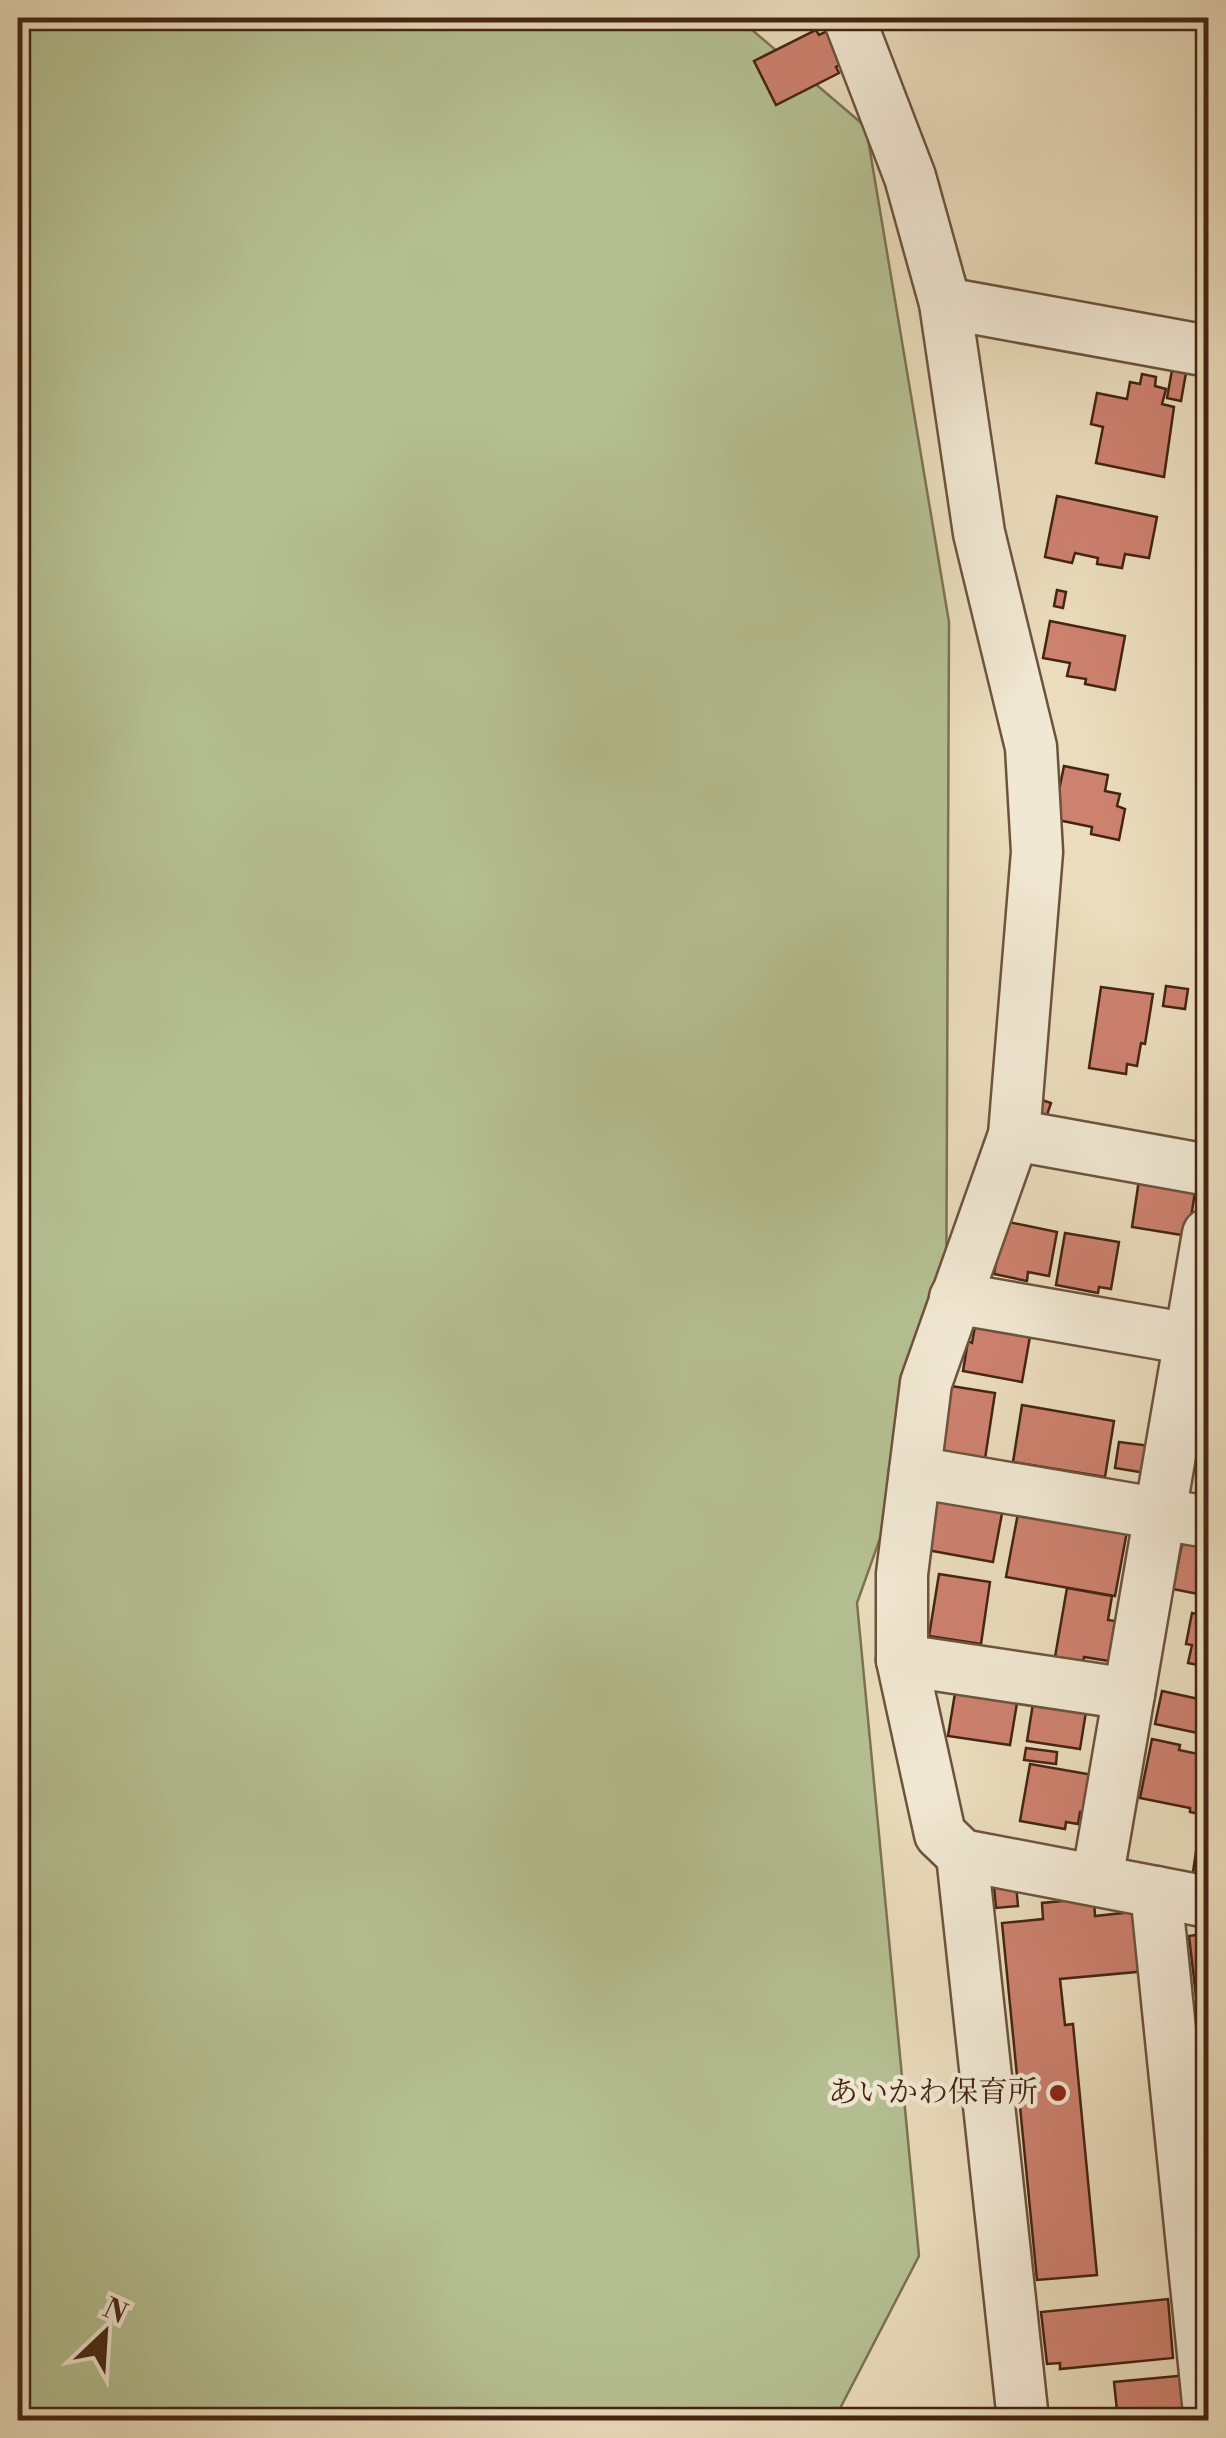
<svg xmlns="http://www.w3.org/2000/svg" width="1226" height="2438" font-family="'Libre Bodoni','Noto Serif JP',serif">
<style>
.green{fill:#b5c092;stroke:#7d7252;stroke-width:2.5}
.building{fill:#cd816f;stroke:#452512;stroke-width:2.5}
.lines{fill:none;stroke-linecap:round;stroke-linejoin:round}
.street-casing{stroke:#6e533c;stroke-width:55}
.street{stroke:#f1e8d3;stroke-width:50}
.poi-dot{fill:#8f2418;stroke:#f1e8d3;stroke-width:4}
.labels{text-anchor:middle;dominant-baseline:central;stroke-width:9;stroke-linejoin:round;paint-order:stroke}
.poi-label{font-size:30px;fill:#452512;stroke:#f1e8d3;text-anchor:end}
</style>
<rect width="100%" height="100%" fill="#eadcbc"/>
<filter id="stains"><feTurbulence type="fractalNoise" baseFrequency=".002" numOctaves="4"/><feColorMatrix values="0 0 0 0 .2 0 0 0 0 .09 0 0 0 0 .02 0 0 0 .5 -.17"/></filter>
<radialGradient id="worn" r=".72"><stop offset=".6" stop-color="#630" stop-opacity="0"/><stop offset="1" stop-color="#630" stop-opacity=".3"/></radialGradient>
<polygon class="green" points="18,18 738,18 866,127 949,622 946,1353 857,1603 919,2256 834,2420 18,2420"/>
<g class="building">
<polygon points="836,27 852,58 836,67 839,73 776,105 754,61 816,30 819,35"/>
<polygon points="1172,370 1186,373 1181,401 1167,398"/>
<polygon points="1142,374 1156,377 1155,386 1166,389 1162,404 1174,407 1164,477 1096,463 1103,427 1091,424 1097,393 1127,399 1130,382 1140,384"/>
<polygon points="1057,496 1157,517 1149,558 1125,554 1122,568 1097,564 1098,558 1075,553 1072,563 1045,557"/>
<polygon points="1057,590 1066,592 1063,608 1054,606"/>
<polygon points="1050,621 1125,636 1115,690 1085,684 1086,679 1067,676 1070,663 1043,658"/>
<polygon points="1064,766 1108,775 1105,791 1120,794 1117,806 1125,809 1119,840 1091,834 1092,827 1053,819"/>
<polygon points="1166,986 1188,989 1185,1009 1163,1006"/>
<polygon points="1101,987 1153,994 1145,1044 1141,1043 1137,1066 1127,1064 1126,1074 1089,1068"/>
<polygon points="1036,1098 1051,1103 1046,1118 1031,1113"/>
<polygon points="1140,1173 1195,1192 1188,1236 1132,1227"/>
<polygon points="1004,1221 1057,1232 1049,1276 1028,1272 1027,1281 994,1274"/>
<polygon points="1065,1233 1119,1242 1111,1289 1099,1287 1098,1293 1056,1285"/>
<polygon points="977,1315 1032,1325 1022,1382 963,1371 968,1341 972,1343"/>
<polygon points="1208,1373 1208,1424 1200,1423"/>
<polygon points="945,1385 995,1393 985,1459 934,1450"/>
<polygon points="1022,1405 1114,1421 1105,1477 1013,1462"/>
<polygon points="1204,1426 1208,1427 1208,1475 1196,1473"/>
<polygon points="1119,1442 1151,1446 1146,1473 1115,1468"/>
<polygon points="937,1496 1003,1508 993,1562 927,1550"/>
<polygon points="1019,1508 1128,1526 1115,1596 1006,1577"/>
<polygon points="1187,1539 1208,1543 1208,1596 1173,1589 1182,1544 1186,1545"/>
<polygon points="939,1574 990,1582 981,1644 929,1636"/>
<polygon points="1067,1588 1112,1596 1108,1620 1115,1621 1109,1661 1084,1657 1083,1663 1055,1657"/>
<polygon points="1192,1613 1208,1616 1208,1667 1188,1663 1192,1645 1186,1644"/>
<polygon points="956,1687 1018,1697 1010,1745 948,1736"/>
<polygon points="1035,1691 1088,1699 1080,1749 1027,1741"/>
<polygon points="1162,1691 1208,1701 1207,1735 1155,1724"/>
<polygon points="1152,1739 1180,1745 1179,1750 1208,1756 1208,1816 1190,1812 1190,1808 1140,1798"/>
<polygon points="1026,1748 1057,1752 1056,1764 1024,1760"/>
<polygon points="1030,1764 1093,1775 1087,1813 1080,1812 1078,1824 1066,1822 1065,1829 1020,1821"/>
<polygon points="1197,1845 1208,1847 1208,1882 1192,1879"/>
<polygon points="1016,1885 1018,1906 996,1908 994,1887"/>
<polygon points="1094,1898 1095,1916 1141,1911 1147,1971 1060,1979 1065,2025 1073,2024 1097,2275 1037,2280 1002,1923 1043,1919 1042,1903"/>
<polygon points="1208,1933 1208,2016 1205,1995 1196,1996 1189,1936"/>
<polygon points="1168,2299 1173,2358 1060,2369 1060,2363 1047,2364 1041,2312"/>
<polygon points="1188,2375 1193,2420 1118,2420 1114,2382"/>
</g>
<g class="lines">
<g class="street-casing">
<g id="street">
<polyline points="849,18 910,177 945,303 979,533 1031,747 1037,852 1014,1135 926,1383 902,1574 902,1660 940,1834 962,1855 1208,1902"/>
<polyline points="945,303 1208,351"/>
<polyline points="1014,1135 1208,1170"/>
<polyline points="955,1298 1190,1339"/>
<polyline points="915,1472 1208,1522"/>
<polyline points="902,1660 1129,1694"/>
<polyline points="962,1855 1023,2420"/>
<polyline points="1097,1880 1208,1234"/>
<polyline points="1156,1892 1208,2403"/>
</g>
</g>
<use href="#street" class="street"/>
</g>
<circle class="poi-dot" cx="1058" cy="2093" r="10"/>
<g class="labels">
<g class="poi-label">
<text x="1038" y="2093">あいかわ保育所</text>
</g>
</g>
<rect width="1226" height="2438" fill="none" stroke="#eadcbc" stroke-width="60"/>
<rect x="20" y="20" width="1186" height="2398" fill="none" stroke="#452512" stroke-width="5"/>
<rect x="30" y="30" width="1166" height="2378" fill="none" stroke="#452512" stroke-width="2.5"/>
<g transform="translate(105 2333) rotate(25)" stroke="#f1e8d3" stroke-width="8" paint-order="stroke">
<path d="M0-8L18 38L0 25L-18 38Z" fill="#452512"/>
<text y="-15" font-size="28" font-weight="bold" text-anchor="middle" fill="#452512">N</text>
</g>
<rect width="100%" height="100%" filter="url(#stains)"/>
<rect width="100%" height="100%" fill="url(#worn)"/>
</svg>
